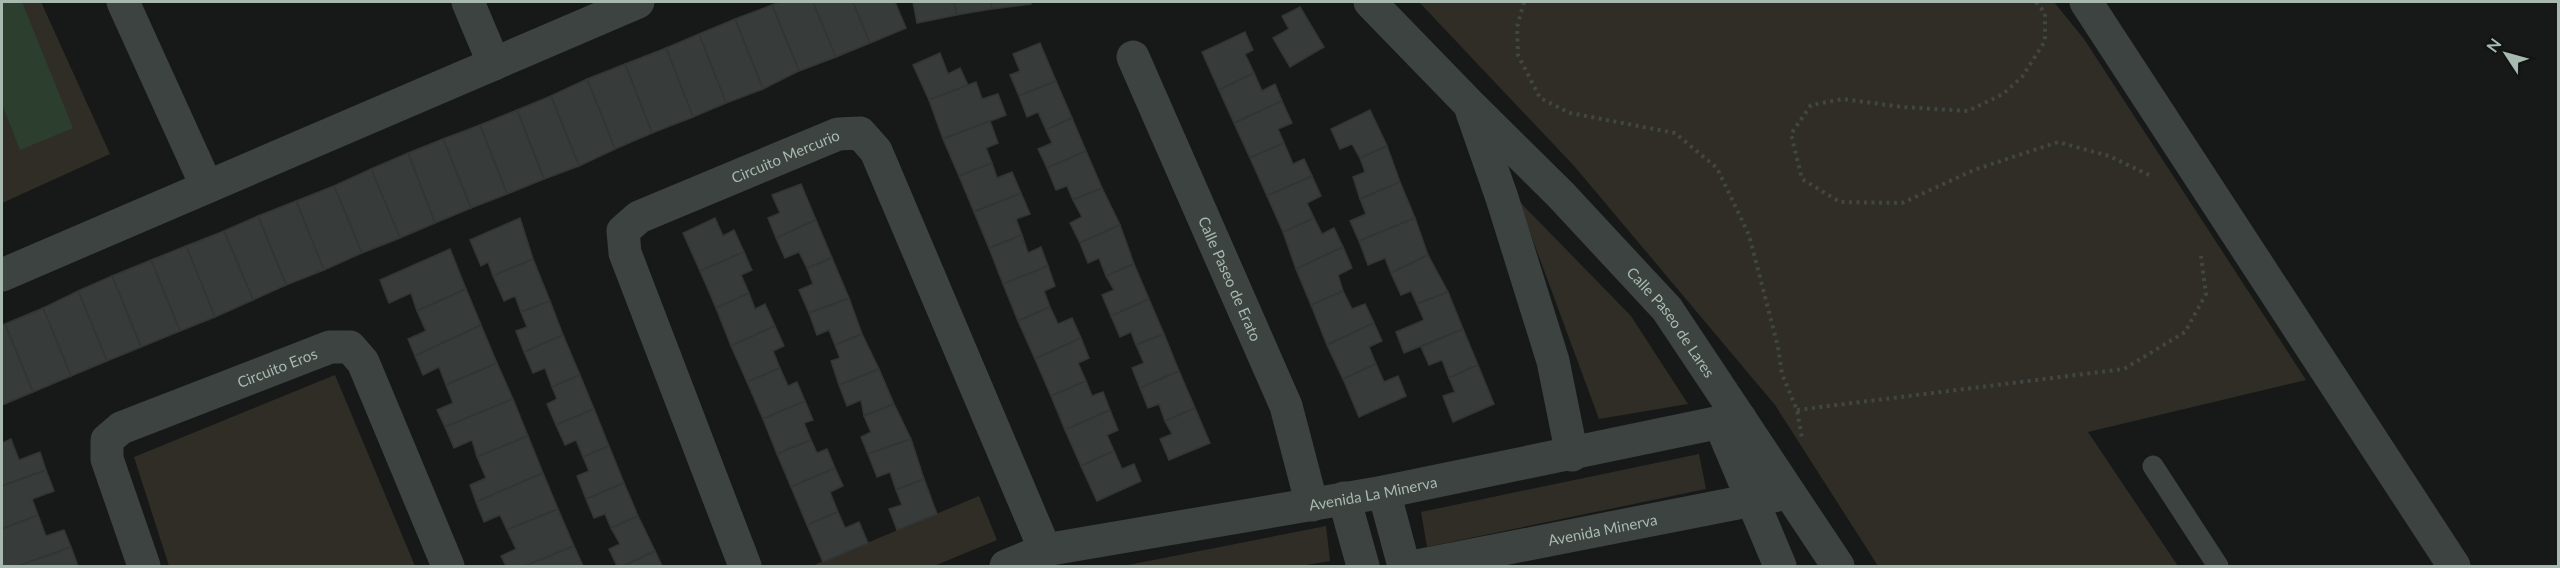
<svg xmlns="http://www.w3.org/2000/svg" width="2560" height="568" font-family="Lato,sans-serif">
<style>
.green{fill:#2f2d25}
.water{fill:#2c3e2e}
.building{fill:#373b39;stroke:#313534;stroke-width:1.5}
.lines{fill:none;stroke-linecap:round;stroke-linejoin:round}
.path{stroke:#404743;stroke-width:4;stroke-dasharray:3 4.5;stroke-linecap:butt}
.lane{stroke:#3c4340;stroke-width:21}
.street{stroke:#3c4340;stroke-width:33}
.labels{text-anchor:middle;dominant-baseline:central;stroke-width:4.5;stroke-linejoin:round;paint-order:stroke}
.street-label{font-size:15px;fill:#a8baaf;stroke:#121413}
</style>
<rect width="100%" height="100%" fill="#171918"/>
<g class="green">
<polygon points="2,2 41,2 110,154 2,203"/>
<polygon points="1419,2 2054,2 2084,39 2306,380 2088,432 2178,566 1878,566 1775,405 1575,167"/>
<polygon points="1518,200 1631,316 1688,404 1599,419"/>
<polygon points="335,375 415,566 169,566 134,457"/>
<polygon points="1699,454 1706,489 1427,547 1421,512"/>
<polygon points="979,496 997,540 934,566 812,566"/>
<polygon points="1326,526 1330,561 1301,566 1123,566"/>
</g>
<polygon class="water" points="2,2 22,2 73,128 20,150 2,104"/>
<g class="building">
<polygon points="780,2 813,2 836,57 799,71 772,5"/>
<polygon points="813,2 853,2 870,43 836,57"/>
<polygon points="853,2 895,2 906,28 870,43"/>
<polygon points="913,2 954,2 957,15 917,23"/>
<polygon points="954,2 991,2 992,9 957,15"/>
<polygon points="991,2 1031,2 1031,4 992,9"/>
<polygon points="772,5 799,71 763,89 735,19"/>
<polygon points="1300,7 1324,47 1290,67 1273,38 1289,29 1282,16"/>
<polygon points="735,19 763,89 726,103 699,34"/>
<polygon points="1245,32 1253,50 1245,54 1254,73 1219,90 1202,52"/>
<polygon points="699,34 726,103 693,117 666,48"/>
<polygon points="1040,43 1056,81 1019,96 1010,75 1020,71 1013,54"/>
<polygon points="666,48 693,117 652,133 625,64"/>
<polygon points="940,53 948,74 960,68 968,85 929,100 913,65"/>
<polygon points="625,64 652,133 615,149 587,79"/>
<polygon points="1254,73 1262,91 1275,84 1282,101 1234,123 1219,90"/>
<polygon points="587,79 615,149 579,166 551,96"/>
<polygon points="1056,81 1072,118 1046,130 1038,112 1027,117 1019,96"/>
<polygon points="976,82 982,99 998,94 1006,115 943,139 929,100"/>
<polygon points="551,96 579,166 544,179 517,110"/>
<polygon points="1282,101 1292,123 1278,129 1284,143 1250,158 1234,123"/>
<polygon points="517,110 544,179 507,194 480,125"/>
<polygon points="1370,110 1387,146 1360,158 1352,144 1340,149 1331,129"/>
<polygon points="1072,118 1086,151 1047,168 1038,149 1052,143 1046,130"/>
<polygon points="990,121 998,143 986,148 992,163 959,176 943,139"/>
<polygon points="480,125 507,194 471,208 443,139"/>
<polygon points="443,139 471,208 435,223 408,153"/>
<polygon points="1284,143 1293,164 1304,159 1312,176 1267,196 1250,158"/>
<polygon points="1387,146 1400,182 1360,199 1353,177 1365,172 1360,158"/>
<polygon points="1086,151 1102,188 1073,200 1067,186 1056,190 1047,168"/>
<polygon points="408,153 435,223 400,238 371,169"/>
<polygon points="992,163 997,178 1012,172 1021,193 974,212 959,176"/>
<polygon points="371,169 400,238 362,253 334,186"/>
<polygon points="1312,176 1321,196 1307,203 1314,218 1283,232 1267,196"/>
<polygon points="1400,182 1415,218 1359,241 1350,221 1366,214 1360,199"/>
<polygon points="801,184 816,220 776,238 768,218 780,213 772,195"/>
<polygon points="334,186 362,253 324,270 296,201"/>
<polygon points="1102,188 1120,225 1080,243 1070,223 1082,217 1073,200"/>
<polygon points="1021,193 1030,214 1016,219 1022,235 989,248 974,212"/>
<polygon points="296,201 324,270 286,285 258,216"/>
<polygon points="258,216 286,285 253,300 224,231"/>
<polygon points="520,218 533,259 493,276 488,262 481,266 470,240"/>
<polygon points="715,218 723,236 734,230 744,252 700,271 683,233"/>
<polygon points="1314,218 1322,234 1334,228 1343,247 1296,269 1283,232"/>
<polygon points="1415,218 1428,255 1391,273 1385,258 1368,265 1359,241"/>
<polygon points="816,220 832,258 807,268 799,252 785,258 776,238"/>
<polygon points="1120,225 1134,264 1106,276 1099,258 1088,263 1080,243"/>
<polygon points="224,231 253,300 215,317 186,246"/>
<polygon points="1022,235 1028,253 1041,247 1048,266 1003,284 989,248"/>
<polygon points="186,246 215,317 180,331 151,260"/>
<polygon points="1343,247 1352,268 1338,275 1343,291 1311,305 1296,269"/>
<polygon points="450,249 466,289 417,311 411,293 389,303 380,280"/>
<polygon points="744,252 752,270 741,275 749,293 716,308 700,271"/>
<polygon points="1428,255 1448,292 1417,304 1411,291 1401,295 1391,273"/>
<polygon points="832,258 849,298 809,313 799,290 813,284 807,268"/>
<polygon points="533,259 550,301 521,312 515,296 504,301 493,276"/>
<polygon points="151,260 180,331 141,347 112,276"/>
<polygon points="1134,264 1149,299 1111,316 1102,295 1114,290 1106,276"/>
<polygon points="1048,266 1055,286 1044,291 1050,307 1018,321 1003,284"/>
<polygon points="112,276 141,347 107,361 78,291"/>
<polygon points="466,289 481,325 415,356 408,339 426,331 417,311"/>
<polygon points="78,291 107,361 71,376 43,308"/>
<polygon points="1343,291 1352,309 1365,304 1374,323 1327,345 1311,305"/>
<polygon points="1448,292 1463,329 1404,353 1396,332 1424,320 1417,304"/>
<polygon points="749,293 755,309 765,304 775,326 731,346 716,308"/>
<polygon points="849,298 862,334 835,345 829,330 817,335 809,313"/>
<polygon points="1149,299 1164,334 1136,345 1131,332 1120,337 1111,316"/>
<polygon points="550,301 563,335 524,352 516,331 527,327 521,312"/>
<polygon points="1050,307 1058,324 1072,318 1081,338 1035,359 1018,321"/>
<polygon points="43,308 71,376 33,392 5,324"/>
<polygon points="1374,323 1382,341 1369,347 1376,364 1343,379 1327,345"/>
<polygon points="5,324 33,392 2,405 2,325"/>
<polygon points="481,325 497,363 446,385 439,367 423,375 415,356"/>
<polygon points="775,326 784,346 773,351 780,368 747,382 731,346"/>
<polygon points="1463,329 1478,365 1449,378 1442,360 1429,365 1421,347"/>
<polygon points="862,334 879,369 839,385 831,361 840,358 835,345"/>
<polygon points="1164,334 1179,371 1140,388 1132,368 1144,363 1136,345"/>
<polygon points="563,335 580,375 552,387 545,368 533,373 524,352"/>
<polygon points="1081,338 1089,358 1078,363 1086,381 1051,396 1035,359"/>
<polygon points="497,363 513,399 445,427 437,410 453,403 446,385"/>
<polygon points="1376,364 1384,382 1398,376 1406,396 1359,417 1343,379"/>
<polygon points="1478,365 1494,404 1453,422 1443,396 1455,392 1449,378"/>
<polygon points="780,368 788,386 797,382 805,401 763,419 747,382"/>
<polygon points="879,369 894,404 864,416 861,400 847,406 839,385"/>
<polygon points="1179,371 1195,408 1165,421 1159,404 1148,408 1140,388"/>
<polygon points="580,375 594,409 556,425 547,404 557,399 552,387"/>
<polygon points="1086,381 1092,396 1103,392 1110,410 1065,430 1051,396"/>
<polygon points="513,399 528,436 477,457 472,440 454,448 445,427"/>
<polygon points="805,401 813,420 804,423 811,440 777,454 763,419"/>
<polygon points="894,404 911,439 868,454 861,437 871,432 864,416"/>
<polygon points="1195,408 1210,443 1169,460 1160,439 1172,434 1165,421"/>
<polygon points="594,409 609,446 583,457 576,440 565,445 556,425"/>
<polygon points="1110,410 1118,430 1107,435 1114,451 1081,466 1065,430"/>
<polygon points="528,436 543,473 476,502 470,485 486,478 477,457"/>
<polygon points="11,439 19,460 40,452 46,470 2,486 2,443"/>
<polygon points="911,439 924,479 896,490 890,472 877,477 868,454"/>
<polygon points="811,440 817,453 827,449 835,468 791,487 777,454"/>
<polygon points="609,446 624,483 586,499 577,476 589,471 583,457"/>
<polygon points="1114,451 1122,469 1134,464 1141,481 1097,501 1081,466"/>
<polygon points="835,468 843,486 830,492 838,512 807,525 791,487"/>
<polygon points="46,470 54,491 32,499 38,515 2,529 2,486"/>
<polygon points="543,473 558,509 507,530 500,515 484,522 476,502"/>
<polygon points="924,479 937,514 897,530 889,509 902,505 896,490"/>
<polygon points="624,483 638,516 611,528 605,514 594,518 586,499"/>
<polygon points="558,509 574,546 525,566 506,566 501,556 516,549 507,530"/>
<polygon points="838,512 845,528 859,522 868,543 823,562 807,525"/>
<polygon points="38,515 46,536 64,530 71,547 18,566 2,566 2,529"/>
<polygon points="638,516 655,551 624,566 617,566 609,549 620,544 611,528"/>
<polygon points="574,546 583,566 525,566"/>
<polygon points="71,547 78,566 18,566"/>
<polygon points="655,551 662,566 624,566"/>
</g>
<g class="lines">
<g class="path">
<polyline points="1524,2 1517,27 1518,55 1540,98 1570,113 1675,133 1717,168 1749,235 1778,347 1782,374 1797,410 1802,438"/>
<polyline points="2036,2 2045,13 2045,41 2022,77 2003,94 1968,111 1902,107 1843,99 1811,105 1791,134 1802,179 1840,202 1902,203 1974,170 2058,142 2109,156 2149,175"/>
<polyline points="1797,410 2124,369 2185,332 2206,294 2201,256"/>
</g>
<polyline class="lane" points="2153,466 2218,566"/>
<g class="street">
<polyline points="123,2 207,187"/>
<polyline points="468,2 494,64"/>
<path id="s1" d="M1370 2 1469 104 1561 195 1667 309 1838 566"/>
<polyline points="2086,2 2454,566"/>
<path id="s2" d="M1133 57 1286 406 1312 505"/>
<polyline points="1472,112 1502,198 1553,361 1572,455"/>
<polyline points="2,275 638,2"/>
<polyline points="1720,423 1780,566"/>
<polyline points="1384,492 1404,566"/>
<polyline points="1344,498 1363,566"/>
<path id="s3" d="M144 566 107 459V440L121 428 330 347H350L363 362 448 566"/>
<path id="s4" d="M745 566 625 253 623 231 639 217 838 134 860 133 876 151 1045 550"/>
<path id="s5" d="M1006 566 1045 550 1384 492 1740 418"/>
<path id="s6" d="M1417 566 1788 493"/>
</g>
</g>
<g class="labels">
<g class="street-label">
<text stroke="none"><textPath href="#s4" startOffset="537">Circuito Mercurio</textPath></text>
<text stroke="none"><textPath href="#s2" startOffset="242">Calle Paseo de Erato</textPath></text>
<text stroke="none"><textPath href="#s1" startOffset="440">Calle Paseo de Lares</textPath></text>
<text stroke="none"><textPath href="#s3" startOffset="318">Circuito Eros</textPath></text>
<text stroke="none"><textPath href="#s5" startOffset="375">Avenida La Minerva</textPath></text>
<text stroke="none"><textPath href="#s6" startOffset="189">Avenida Minerva</textPath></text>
</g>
</g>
<rect width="2560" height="568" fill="none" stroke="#a8baaf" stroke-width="6"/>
<g transform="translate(2506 54) rotate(306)" stroke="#121413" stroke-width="4.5" paint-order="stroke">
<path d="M0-4.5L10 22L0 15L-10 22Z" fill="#a8baaf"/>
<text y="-9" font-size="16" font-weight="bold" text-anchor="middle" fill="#a8baaf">N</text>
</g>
</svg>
